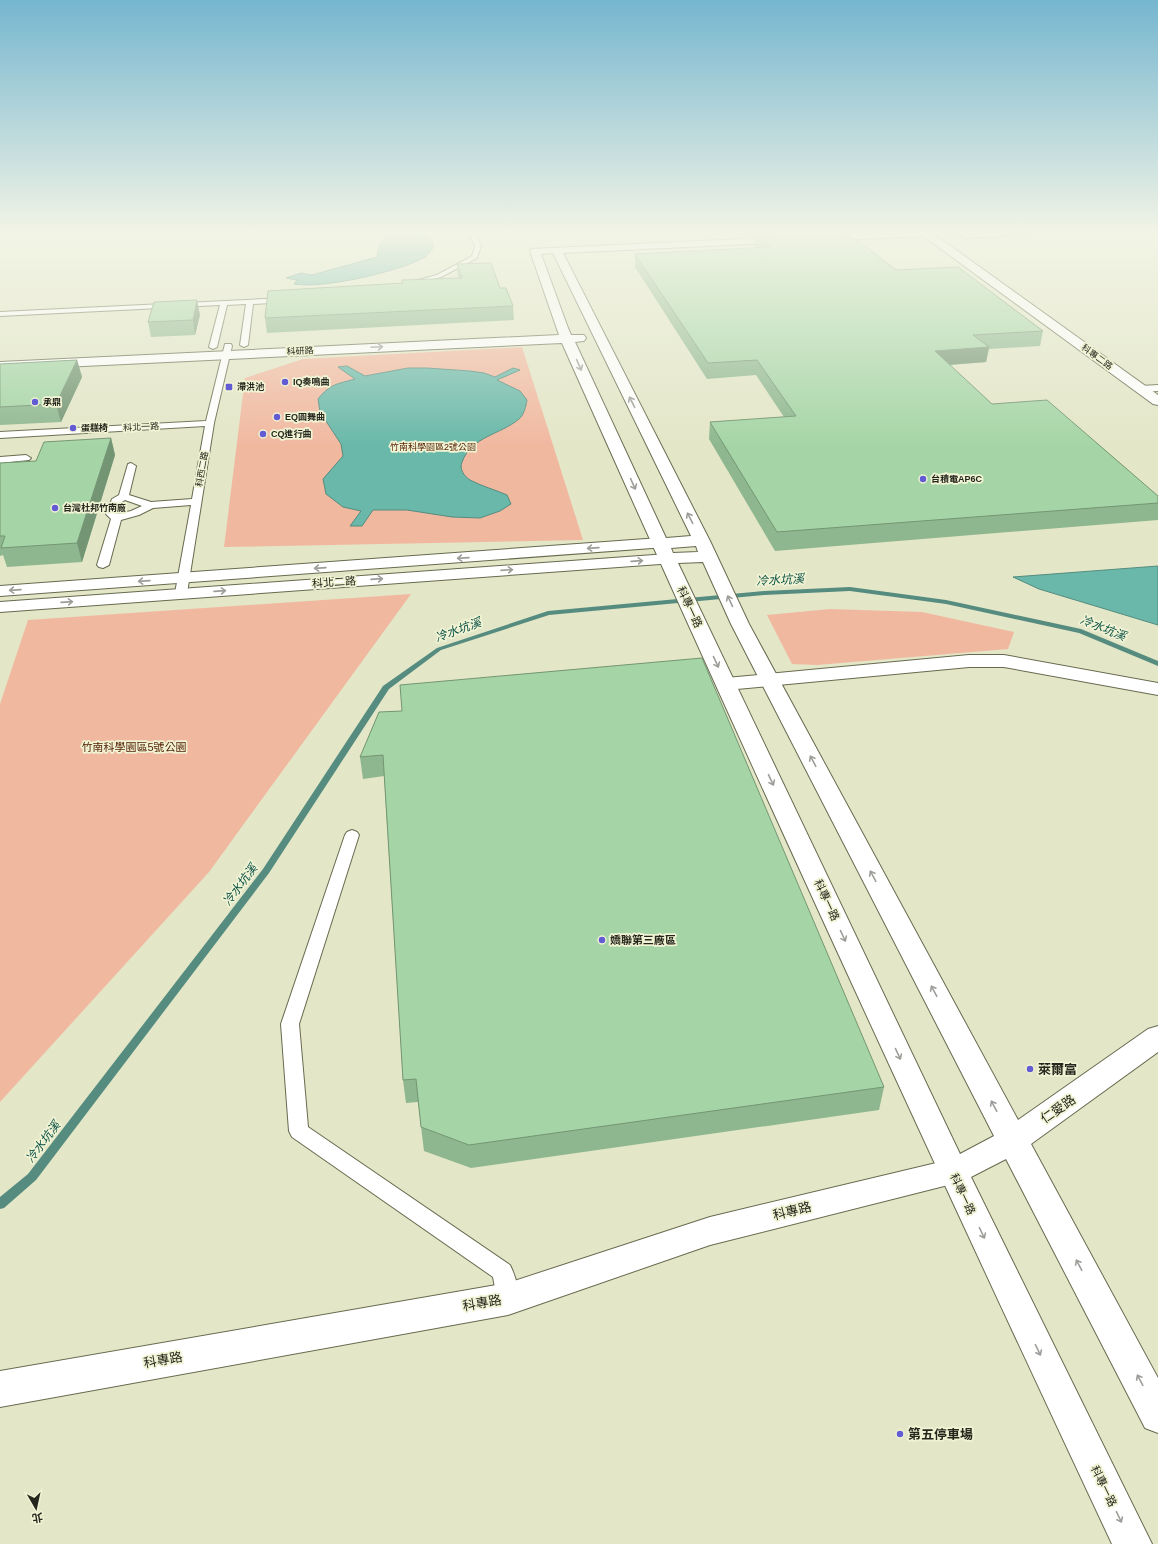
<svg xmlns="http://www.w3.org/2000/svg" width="1158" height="1544" font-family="Arial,'Noto Sans TC',sans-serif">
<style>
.green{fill:#f1b8a0}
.water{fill:#69b8a9;stroke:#558c7f}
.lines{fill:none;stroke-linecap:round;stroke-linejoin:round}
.stream{fill:#558c7f;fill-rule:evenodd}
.lane-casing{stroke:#686a4f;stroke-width:2}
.street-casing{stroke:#686a4f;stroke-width:2}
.secondary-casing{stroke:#686a4f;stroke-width:2}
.lane{fill:#fff;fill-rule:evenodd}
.street{fill:#fff;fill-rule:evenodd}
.secondary{fill:#fff;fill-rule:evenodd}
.wall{fill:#8eb78f}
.shaded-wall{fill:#749574}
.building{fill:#a5d5a6;stroke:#749574}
.oneway{stroke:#9d9e99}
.poi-dot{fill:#635bd4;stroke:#f0f3d4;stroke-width:1.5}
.labels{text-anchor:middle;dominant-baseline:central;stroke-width:3.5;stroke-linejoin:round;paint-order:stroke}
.far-street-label{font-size:9px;fill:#26271c;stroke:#f0f3d4}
.far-poi-label{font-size:9px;font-weight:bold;fill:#26271c;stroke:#f0f3d4;text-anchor:start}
.far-park-label{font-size:9px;fill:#531d01;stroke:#f0f3d4}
.street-label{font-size:11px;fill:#26271c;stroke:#f0f3d4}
.park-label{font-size:11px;fill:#531d01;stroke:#f0f3d4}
.poi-label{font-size:11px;font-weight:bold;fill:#26271c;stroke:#f0f3d4;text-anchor:start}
.water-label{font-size:12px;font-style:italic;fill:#0c5247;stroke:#f0f3d4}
.near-poi-label{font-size:13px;font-weight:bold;fill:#26271c;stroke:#f0f3d4;text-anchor:start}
.near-street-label{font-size:13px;fill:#26271c;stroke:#f0f3d4}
</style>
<rect width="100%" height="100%" fill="#e3e6c7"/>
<g class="green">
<polygon points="522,347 583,540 224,547 245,378 303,359"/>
<polygon points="411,594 209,872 0,1102 0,704 28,620"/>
<polygon points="830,609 922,612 1014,632 1008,649 817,665 792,664 767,615"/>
</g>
<g class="water">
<path d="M401 234 423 235 432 240 433 248C431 251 428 255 425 257 399 272 322 289 294 284L297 280 286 278 301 273 312 275 377 257C379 239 384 236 401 234Z"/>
<path d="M347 366 365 376 408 368H427L470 371 484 373 495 377 513 368 520 370 497 380 520 391 527 400C526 406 524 415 519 419 500 435 472 436 462 462 459 469 464 476 470 480 481 486 496 490 507 495L511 504 500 511 480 518 452 517 407 510H373L362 526H350L361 511 343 507 326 494 323 479 343 456 341 444 320 412 318 399C330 384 337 384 355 379L338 367Z"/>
<polygon points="1158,566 1158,625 1039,589 1013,577"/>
</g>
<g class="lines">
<polygon class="stream" points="850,587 946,600 1081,629 1158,661 1158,666 1079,633 946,604 850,591 764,595 549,615 441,650 389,689 269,873 36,1180 4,1208 0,1209 0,1197 28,1174 263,869 383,686 437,648 548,611 764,591"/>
<g class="lane-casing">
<g id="lane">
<polygon points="468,230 474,230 481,246 477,258 441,277 407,285 407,283 437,275 472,256 475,246"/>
<polygon points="285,298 289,300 288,302 253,304 248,345 244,347 240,345 246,304 227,305 217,347 213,349 209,347 220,305 0,316 0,312"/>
<path d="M225 344H231L232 346 214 423 187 593 185 595H177L175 593 191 505 153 508 139 515 121 520 109 565 103 568 99 567 97 565 111 519 106 514 112 499 119 495 128 464 131 463 136 466 129 495 151 502 192 499 205 426 0 438V432L206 421ZM125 500 142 506 131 511 118 514 116 513 120 503Z"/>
<polygon points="1158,385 1158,391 1141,392 1137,389 1141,386"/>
<polygon points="26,455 31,458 29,460 0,463 0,457"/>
<path d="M352 830 357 832 359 835 299 1024 308 1127 510 1265C516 1277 521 1294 516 1306L508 1309 500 1306 497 1299 493 1277 292 1137 289 1131 281 1024 345 835 347 832Z"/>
</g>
</g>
<g class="street-casing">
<g id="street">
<polygon points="913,230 925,230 945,242 1158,395 1158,405 1153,404 937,246"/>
<polygon points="660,538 666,539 668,543 666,547 0,596 0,586"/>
<polygon points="668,554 674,555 677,559 674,563 0,612 0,602"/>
<polygon points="969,655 1004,655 1158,683 1158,695 1004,667 969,667 726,690 719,688 716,684 719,680 726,678"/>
<polygon points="953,1159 964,1163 969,1172 964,1181 710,1245 508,1315 0,1407 0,1371 508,1283 710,1217"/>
</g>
</g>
<g class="secondary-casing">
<g id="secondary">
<polygon points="921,230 1056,230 1051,233 965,238 962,237 961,234 822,241 817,238 822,235"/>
<path d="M784 237 789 240 788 242 563 253 710 541 749 624 1018 1120 1148 1029 1158 1026V1052L1031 1144 1158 1378V1433L1145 1428 1006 1159 971 1177 1152 1544H1112C925 1145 741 745 562 343L0 370V362L559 335 530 251 531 249ZM553 253 691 536 666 538 575 342 584 341 586 338 584 335H571L568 328 541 254ZM696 546 698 552 673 553 671 548ZM703 562 731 624 994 1136 960 1154 678 563Z"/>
</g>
</g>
<use href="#lane" class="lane"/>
<use href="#street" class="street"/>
<use href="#secondary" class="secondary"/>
</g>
<g class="wall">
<polygon points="739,230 843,230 859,243 896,270 1043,331 1040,346 989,349 986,362 950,365 992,404 1158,496 1158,520 775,551 709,439 710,422 784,417 756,375 707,379 635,267 635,254 757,248 754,245 755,237 747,237"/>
<polygon points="457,264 500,288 513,306 514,320 267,333 265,318 402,283 458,278"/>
<polygon points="200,315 195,335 151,337 148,322"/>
<polygon points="77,360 82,377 61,422 0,425 0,364"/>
<polygon points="111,438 115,455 82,562 7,567 3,555 0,556 0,463 36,461"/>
<polygon points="379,712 884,1087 879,1110 471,1168 424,1151 418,1102 406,1103 403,1080 384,776 363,779 360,757"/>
</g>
<g class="shaded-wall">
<polygon points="197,300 200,315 195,335 193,320"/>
<polygon points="989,347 986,362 932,366 935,351"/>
<polygon points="77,360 82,377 61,422 56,404"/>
<polygon points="111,438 115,455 82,562 77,543"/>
</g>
<g class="building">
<polygon points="810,230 843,230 859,243 861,243 896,270 958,267 1043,331 973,335 989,347 935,351 992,404 1047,400 1158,496 1158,503 777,532 710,422 796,416 757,360 708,363 635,254 770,247 755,233"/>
<polygon points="491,263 500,288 506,288 513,306 265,318 268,291 403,283 402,280 462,278 457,264"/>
<polygon points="197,300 193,320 148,322 154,302"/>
<polygon points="77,360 56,404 0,407 0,364"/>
<polygon points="111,438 77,543 1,548 5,536 0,536 0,463 36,461 44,442"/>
<polygon points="702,658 884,1087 469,1145 421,1127 416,1079 403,1080 383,755 360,757 379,712 402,711 400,685"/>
</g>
<defs><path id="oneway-shaft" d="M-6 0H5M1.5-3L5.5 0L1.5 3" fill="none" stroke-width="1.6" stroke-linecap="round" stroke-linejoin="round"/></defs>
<g class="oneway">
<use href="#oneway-shaft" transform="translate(377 347) rotate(-3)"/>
<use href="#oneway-shaft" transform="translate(579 365) rotate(66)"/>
<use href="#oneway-shaft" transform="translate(632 402) rotate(-117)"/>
<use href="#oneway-shaft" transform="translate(633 484) rotate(66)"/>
<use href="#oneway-shaft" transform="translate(690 518) rotate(-117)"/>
<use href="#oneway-shaft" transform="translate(593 548) rotate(176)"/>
<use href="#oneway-shaft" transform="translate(463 558) rotate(176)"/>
<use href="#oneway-shaft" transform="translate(637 561) rotate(-4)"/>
<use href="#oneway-shaft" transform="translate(320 568) rotate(176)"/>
<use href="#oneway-shaft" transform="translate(507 570) rotate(-4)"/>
<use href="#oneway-shaft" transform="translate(377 579) rotate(-4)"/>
<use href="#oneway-shaft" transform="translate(144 581) rotate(176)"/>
<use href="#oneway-shaft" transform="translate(15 590) rotate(176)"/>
<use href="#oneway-shaft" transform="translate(220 591) rotate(-4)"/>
<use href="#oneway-shaft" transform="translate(730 601) rotate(-115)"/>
<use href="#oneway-shaft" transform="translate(67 602) rotate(-4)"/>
<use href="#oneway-shaft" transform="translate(716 662) rotate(65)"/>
<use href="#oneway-shaft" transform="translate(813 761) rotate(-118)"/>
<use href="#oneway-shaft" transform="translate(771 780) rotate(65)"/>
<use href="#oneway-shaft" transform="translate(873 876) rotate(-118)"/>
<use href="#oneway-shaft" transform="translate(843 936) rotate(65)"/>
<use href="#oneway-shaft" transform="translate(934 991) rotate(-118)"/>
<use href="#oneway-shaft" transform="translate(898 1054) rotate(65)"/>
<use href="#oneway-shaft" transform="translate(994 1106) rotate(-118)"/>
<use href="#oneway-shaft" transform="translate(982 1233) rotate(64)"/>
<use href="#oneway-shaft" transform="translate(1079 1265) rotate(-118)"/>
<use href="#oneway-shaft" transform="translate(1038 1350) rotate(64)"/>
<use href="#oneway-shaft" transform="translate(1140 1380) rotate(-118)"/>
<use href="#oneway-shaft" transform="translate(1119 1517) rotate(64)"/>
</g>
<linearGradient id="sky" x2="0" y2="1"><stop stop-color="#75b6cf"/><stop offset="0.52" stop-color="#f2f4e6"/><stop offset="1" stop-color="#f2f4e6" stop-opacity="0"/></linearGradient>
<rect width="1158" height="446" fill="url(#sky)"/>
<g class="poi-dot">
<circle cx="285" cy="382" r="4"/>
<rect x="225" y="383" width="8" height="8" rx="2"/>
<circle cx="35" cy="402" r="4"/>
<circle cx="277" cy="417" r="4"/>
<circle cx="73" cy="428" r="4"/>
<circle cx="263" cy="434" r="4"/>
<circle cx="923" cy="479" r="4"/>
<circle cx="55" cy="508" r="4"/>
<circle cx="602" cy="940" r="4"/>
<circle cx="1030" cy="1069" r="4"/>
<circle cx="900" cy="1434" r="4"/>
</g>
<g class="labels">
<g class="far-street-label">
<text transform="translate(300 351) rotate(-3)">科研路</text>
<text transform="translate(1097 357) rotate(36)">科專二路</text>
<text transform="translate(141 427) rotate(-3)">科北一路</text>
<text transform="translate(202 469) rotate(-80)">科西二路</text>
</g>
<g class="far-poi-label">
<text x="293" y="382">IQ奏鳴曲</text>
<text x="237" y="387">滯洪池</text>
<text x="43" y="402">承鼎</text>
<text x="285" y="417">EQ圓舞曲</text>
<text x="81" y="428">蛋糕椅</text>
<text x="271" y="434">CQ進行曲</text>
<text x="931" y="479">台積電AP6C</text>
<text x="63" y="508">台灣杜邦竹南廠</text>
</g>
<g class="far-park-label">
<text x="433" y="447">竹南科學園區2號公園</text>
</g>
<g class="street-label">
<text transform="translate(334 582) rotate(-4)">科北二路</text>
<text transform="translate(690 607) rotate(65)">科專一路</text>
<text transform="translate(827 900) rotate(65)">科專一路</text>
<text transform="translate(963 1194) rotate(65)">科專一路</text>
<text transform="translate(1104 1486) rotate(64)">科專一路</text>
</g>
<g class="park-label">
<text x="134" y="747">竹南科學園區5號公園</text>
</g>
<g class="poi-label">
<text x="610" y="940">嬌聯第三廠區</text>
</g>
<g class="water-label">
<text transform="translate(780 580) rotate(-3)">冷水坑溪</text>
<text transform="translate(1103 628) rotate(22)">冷水坑溪</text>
<text transform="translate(458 630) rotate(-20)">冷水坑溪</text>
<text transform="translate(240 885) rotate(-53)">冷水坑溪</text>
<text transform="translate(43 1142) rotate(-53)">冷水坑溪</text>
</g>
<g class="near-poi-label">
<text x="1038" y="1069">萊爾富</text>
<text x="908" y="1434">第五停車場</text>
</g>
<g class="near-street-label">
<text transform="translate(1058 1109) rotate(-35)">仁愛路</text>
<text transform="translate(792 1211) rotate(-14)">科專路</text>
<text transform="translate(482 1303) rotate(-10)">科專路</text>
<text transform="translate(163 1360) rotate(-10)">科專路</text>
</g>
</g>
<g transform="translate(36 1508) rotate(171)" stroke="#f0f3d4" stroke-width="3" paint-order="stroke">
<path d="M0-3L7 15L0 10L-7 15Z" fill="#26271c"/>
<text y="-6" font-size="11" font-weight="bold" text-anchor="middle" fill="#26271c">北</text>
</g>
</svg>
